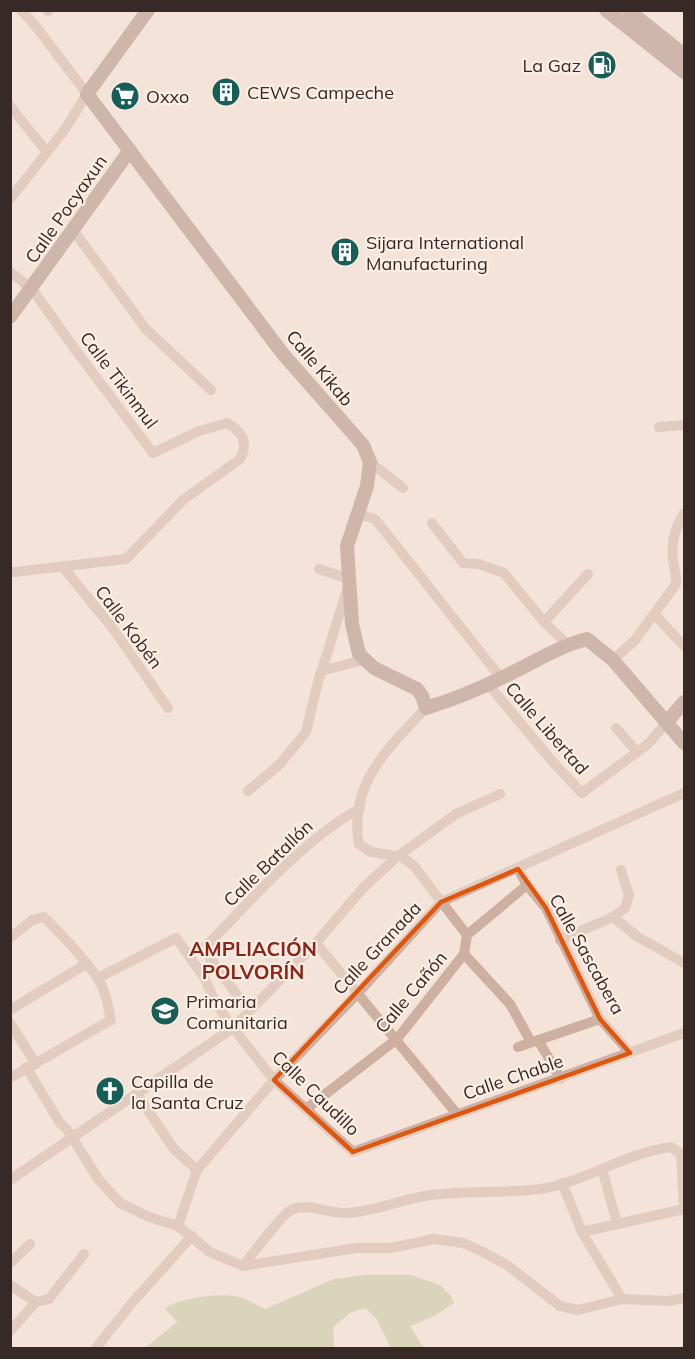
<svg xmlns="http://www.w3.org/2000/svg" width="695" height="1359" font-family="Mulish,sans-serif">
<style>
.green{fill:#bbc496}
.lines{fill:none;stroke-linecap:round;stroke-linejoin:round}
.street{stroke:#cdb0a2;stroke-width:10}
.secondary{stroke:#a17e74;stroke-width:14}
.marked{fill:none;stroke:#df570d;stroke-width:4.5;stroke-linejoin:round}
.labels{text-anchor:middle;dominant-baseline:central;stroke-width:4.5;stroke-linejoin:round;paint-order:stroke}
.poi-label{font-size:18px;fill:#372926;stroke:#fbeee4;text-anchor:start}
.street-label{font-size:18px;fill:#372926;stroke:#fbeee4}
.neighbourhood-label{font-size:20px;font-weight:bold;fill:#8e2316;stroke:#fbeee4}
</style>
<rect width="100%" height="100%" fill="#f4e3d8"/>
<path class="green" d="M364 1275H411L440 1285 451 1296 454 1303 434 1316 410 1326 424 1348H391L376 1318 365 1308 350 1313 333 1327 334 1348H145L177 1322 165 1309C176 1298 225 1292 239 1297 248 1299 256 1305 265 1309L334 1279Z"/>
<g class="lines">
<g class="street">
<polyline points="48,11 48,10"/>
<polyline points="10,106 46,151"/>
<polyline points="10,199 63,132 87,94 34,24 21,10"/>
<polyline points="73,230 146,329 211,390"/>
<path d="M10 272 32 289 77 352 153 453 199 431 227 423C242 431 249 443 240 459L183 500 126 559 14 572"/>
<polyline points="659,427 684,425"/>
<polyline points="370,462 403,488"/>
<polyline points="355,518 365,516 375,519 501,678"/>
<polyline points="432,523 463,563 479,564 504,573 544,622 567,644"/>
<polyline points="62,566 114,630 168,708"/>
<polyline points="319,569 349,579"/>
<polyline points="655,615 684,646"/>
<polyline points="544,622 588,574"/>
<path d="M613 660 635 640 676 584C677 575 674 569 673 560 671 541 675 528 684 513"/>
<polyline points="321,671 363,660"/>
<polyline points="488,684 552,761 582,793 648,744 667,722"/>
<path d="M426 708C389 747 348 784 359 844L371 852 402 857 414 866 467 935"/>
<polyline points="616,728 637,752"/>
<polyline points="248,791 280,764 306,732 318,682 347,590"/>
<polyline points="518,869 527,885 546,908 600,1019 630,1053"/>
<polyline points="613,917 638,937 684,963"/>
<path d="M10 938 32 920 44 917C60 933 86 960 98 979 106 991 108 1006 111 1020L10 1078"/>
<polyline points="560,940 613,917 625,908 629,895 621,870"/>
<polyline points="316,943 457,1114"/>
<polyline points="464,954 510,1004 531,1042"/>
<polyline points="98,978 176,938 204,977 215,1002 233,1028 274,1080 353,1152 684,1033"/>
<polyline points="10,1010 86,964"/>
<path d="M249 1011 203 949C252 900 299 843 360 808"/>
<polyline points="10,1023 36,1064"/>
<polyline points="538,1040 561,1079"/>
<polyline points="518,1047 600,1019"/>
<polyline points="26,1067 60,1123 67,1129 98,1179 120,1203 149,1217 178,1226 210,1252 243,1266 356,1248 391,1248 434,1239 463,1243 483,1252 507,1265 560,1306 578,1310 622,1299 669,1301 684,1298"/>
<polyline points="137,1094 174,1149 197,1170"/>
<polyline points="306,1109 397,1039 464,954 467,935 527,885"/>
<polyline points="681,1154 684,1207"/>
<polyline points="602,1169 617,1223"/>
<polyline points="10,1180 233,1028 316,943 363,888 398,856 456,814 500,794"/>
<polyline points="562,1183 582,1232 622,1299"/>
<polyline points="178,1226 197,1170 274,1080 358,993 441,902 684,793"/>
<polyline points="582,1232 684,1209"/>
<polyline points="10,1263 30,1244"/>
<path d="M243 1266C252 1255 281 1215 291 1210 309 1202 328 1214 345 1213 374 1212 402 1199 430 1195 464 1191 498 1193 531 1190 578 1187 623 1153 671 1147L681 1154"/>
<polyline points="10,1285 36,1302"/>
<polyline points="36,1302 49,1299 84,1254"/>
<polyline points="10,1331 36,1302"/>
<polyline points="96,1348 131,1304 192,1236"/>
</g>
<g class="secondary">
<path d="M148 10 87 94 283 354 363 445 370 462 367 486 347 546 352 624 359 654 374 668 417 689 422 696 426 708C452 700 477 690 501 678 530 665 556 647 587 639L613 660 684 743"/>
<polyline points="606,10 684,72"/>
<polyline points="628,10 684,55"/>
<polyline points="10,317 130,150"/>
<polyline points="667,722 684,702"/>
</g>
</g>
<path d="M0 0H695V1359H0ZM518 869 546 908 600 1019 630 1053 353 1152 274 1080 441 902Z" fill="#f4e3d8" fill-opacity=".55" fill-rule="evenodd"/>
<path class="marked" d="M518 869 546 908 600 1019 630 1053 353 1152 274 1080 441 902Z"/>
<defs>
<g id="fuel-disc" transform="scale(1.5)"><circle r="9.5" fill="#175d58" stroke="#fbeee4"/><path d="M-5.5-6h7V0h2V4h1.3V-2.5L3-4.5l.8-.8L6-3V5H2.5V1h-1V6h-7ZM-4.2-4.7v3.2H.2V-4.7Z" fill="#fff"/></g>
<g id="building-disc" transform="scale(1.5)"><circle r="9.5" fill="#175d58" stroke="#fbeee4"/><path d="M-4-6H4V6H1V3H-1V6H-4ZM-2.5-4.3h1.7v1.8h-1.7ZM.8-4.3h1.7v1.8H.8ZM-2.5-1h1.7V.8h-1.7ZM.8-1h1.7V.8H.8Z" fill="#fff"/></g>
<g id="supermarket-disc" transform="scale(1.5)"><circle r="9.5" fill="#175d58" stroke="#fbeee4"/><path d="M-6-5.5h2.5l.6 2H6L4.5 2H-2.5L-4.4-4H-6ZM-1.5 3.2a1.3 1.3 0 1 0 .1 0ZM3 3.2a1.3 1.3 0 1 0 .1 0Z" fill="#fff"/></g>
<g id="school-disc" transform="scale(1.5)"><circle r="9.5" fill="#175d58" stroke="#fbeee4"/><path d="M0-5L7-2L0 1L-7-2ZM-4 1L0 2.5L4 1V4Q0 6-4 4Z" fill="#fff"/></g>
<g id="church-disc" transform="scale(1.5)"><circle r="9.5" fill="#175d58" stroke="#fbeee4"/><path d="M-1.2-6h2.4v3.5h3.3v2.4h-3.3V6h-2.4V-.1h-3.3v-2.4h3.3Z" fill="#fff"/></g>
</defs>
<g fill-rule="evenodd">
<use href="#fuel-disc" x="602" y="65"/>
<use href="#building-disc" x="226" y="92"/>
<use href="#supermarket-disc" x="125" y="96"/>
<use href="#building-disc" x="345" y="252"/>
<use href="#school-disc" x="165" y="1011"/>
<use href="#church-disc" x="110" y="1091"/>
</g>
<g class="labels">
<g class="poi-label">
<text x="581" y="65" text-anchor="end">La Gaz</text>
<text x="247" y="92">CEWS Campeche</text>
<text x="146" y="96">Oxxo</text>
<text x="366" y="242">Sijara International<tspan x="366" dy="21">Manufacturing</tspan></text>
<text x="186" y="1001">Primaria<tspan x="186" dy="21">Comunitaria</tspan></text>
<text x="131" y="1081">Capilla de<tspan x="131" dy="21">la Santa Cruz</tspan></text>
</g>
<g class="street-label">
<text transform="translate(66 209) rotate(-55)">Calle Pocyaxun</text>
<text transform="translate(320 368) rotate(50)">Calle Kikab</text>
<text transform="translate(119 380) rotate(53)">Calle Tikinmul</text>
<text transform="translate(129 627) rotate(53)">Calle Kobén</text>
<text transform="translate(547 728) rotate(49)">Calle Libertad</text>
<text transform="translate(268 863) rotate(-44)">Calle Batallón</text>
<text transform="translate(377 948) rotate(-47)">Calle Granada</text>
<text transform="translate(587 954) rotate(61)">Calle Sascabera</text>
<text transform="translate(411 992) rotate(-50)">Calle Cañón</text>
<text transform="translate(513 1077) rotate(-19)">Calle Chable</text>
<text transform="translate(316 1093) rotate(44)">Calle Caudillo</text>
</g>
<g class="neighbourhood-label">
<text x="253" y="948">AMPLIACIÓN<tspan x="253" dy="23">POLVORÍN</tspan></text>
</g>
</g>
<rect width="695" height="1359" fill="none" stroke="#372926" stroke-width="24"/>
</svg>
